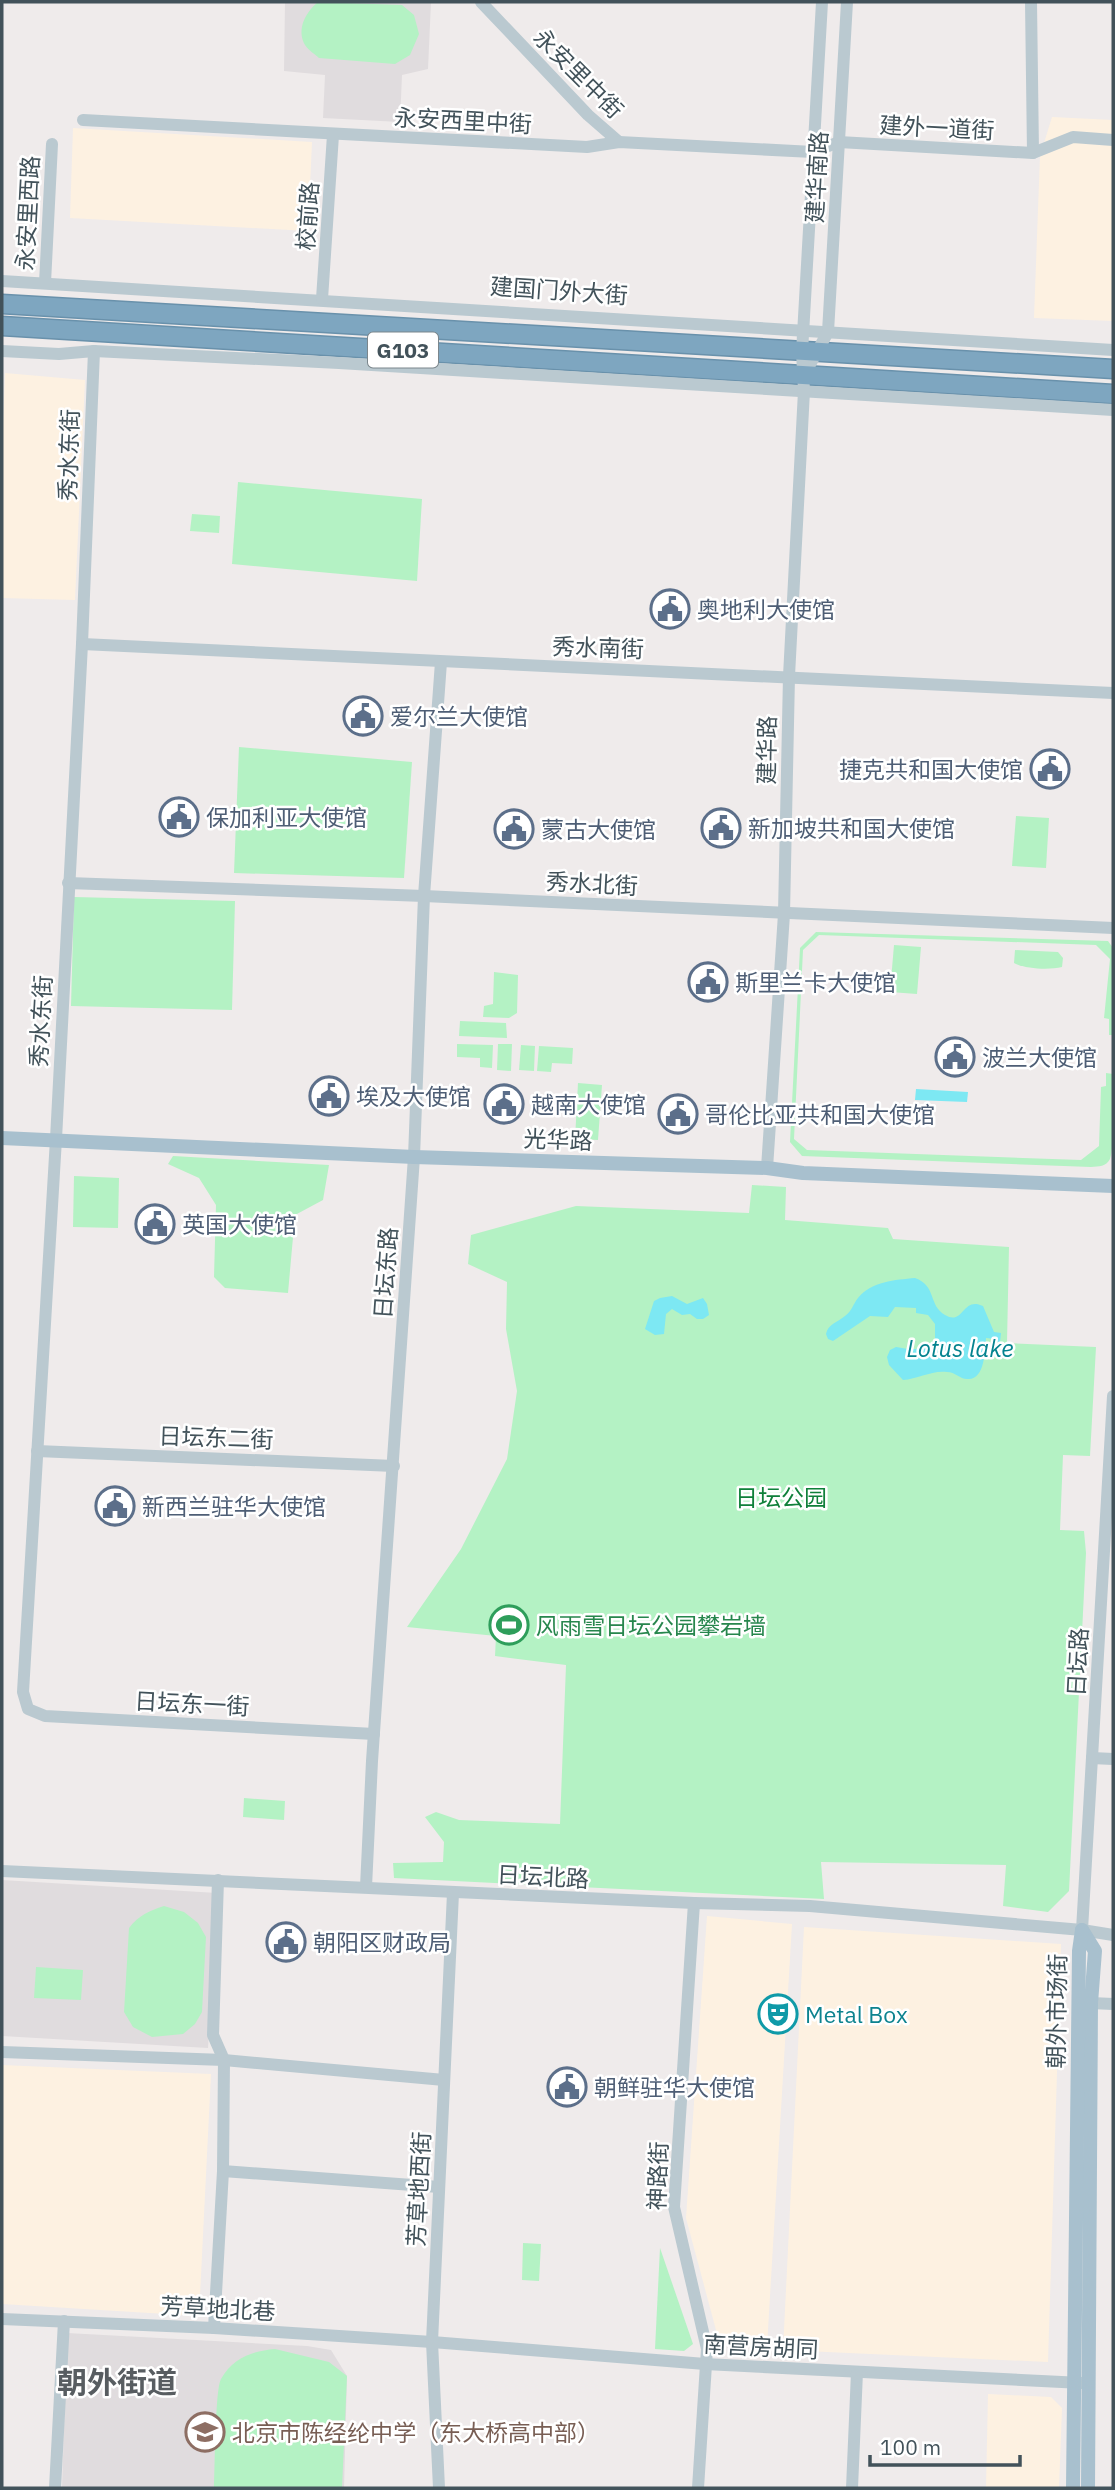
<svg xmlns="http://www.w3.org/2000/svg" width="1115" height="2490" font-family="'IBM Plex Sans','Noto Sans SC',sans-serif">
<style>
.commercial{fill:#fdf1e1}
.education{fill:#e0dcde}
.green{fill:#b4f2c4}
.water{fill:#7de8f3}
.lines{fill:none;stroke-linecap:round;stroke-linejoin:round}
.highway-casing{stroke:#6991ab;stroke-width:21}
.minor{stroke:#bac9d0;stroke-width:12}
.major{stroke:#a8c0ce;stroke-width:14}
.highway{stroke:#7ea6c0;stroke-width:18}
.labels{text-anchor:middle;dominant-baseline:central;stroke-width:5;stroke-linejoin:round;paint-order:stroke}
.shield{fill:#fff;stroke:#7b868c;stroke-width:2}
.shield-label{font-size:21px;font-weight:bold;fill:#42525a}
.street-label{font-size:23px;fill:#42525a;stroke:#fff}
.service-label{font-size:23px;fill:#4e5e75;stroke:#fff;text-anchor:start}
.park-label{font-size:23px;fill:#0f803a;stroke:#fff}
.leisure-label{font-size:23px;fill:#27864d;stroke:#fff;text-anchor:start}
.culture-label{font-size:23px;fill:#0d838f;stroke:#fff;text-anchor:start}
.education-label{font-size:23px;fill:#785e54;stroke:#fff;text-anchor:start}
.water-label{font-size:24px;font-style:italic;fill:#04838f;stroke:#fff}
.district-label{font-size:30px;font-weight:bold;fill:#585d61;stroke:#fff}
</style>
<rect width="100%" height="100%" fill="#efebeb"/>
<g class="commercial">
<polygon points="1052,117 1113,120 1113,321 1034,318 1040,156"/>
<polygon points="73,128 312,142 308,231 70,218"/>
<polygon points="5,373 85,380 75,600 2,598 2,453"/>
<polygon points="707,1916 792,1924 767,2347 720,2345 686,2218"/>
<polygon points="804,1927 1061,1944 1048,2362 783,2350"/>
<polygon points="2,2065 211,2074 199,2316 2,2304"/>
<polygon points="988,2394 1051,2397 1062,2408 1059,2488 986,2488"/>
</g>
<g class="education">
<polygon points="285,2 431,2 428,69 402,75 400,122 323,118 325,75 284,71"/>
<polygon points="2,1880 217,1893 208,2048 2,2036"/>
<polygon points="67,2333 307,2346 331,2350 347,2376 344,2488 62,2488"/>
</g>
<g class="green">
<path d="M318 2 402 5 414 15 419 34 410 55 395 64 319 58C315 54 308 50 305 45 296 29 306 12 318 2Z"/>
<polygon points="238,482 422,499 417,581 232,564"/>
<polygon points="192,514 220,516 219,533 190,531"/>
<polygon points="239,747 412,762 404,878 234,873"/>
<polygon points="1016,816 1049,818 1046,868 1012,866"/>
<polygon points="74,897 235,901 232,1010 71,1006"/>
<path d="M816 932 1108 941 1113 948V1035H1109V1019L1104 1018 1110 959 1096 945 819 935 803 950 794 1139 807 1150 1081 1160 1099 1146 1101 1087 1106 1086V1073L1113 1074C1113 1091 1115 1146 1110 1159 1106 1167 1099 1166 1091 1167L802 1156 790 1142 800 948Z"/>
<polygon points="894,945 921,947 917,994 890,992"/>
<path d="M1015 950 1058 952 1063 958 1062 967C1049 970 1026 969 1014 963Z"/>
<polygon points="494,972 518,975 517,1013 509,1018 483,1017 484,1006 493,1004"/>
<polygon points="460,1021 506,1023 507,1038 459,1036"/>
<polygon points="457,1044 493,1045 492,1068 480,1067 480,1058 457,1057"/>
<polygon points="498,1044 512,1044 511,1071 497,1070"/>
<polygon points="521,1045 535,1046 534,1071 519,1070"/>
<polygon points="539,1046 573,1048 572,1064 552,1063 551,1072 537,1071"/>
<polygon points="578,1083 602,1085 598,1140 575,1139"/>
<polygon points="173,1156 329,1165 323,1200 295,1215 288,1293 225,1288 214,1277 216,1205 199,1178 168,1164"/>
<polygon points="74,1176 119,1178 118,1228 73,1227"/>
<polygon points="752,1185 786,1187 785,1220 888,1228 893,1239 1009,1247 1007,1343 1096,1347 1090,1456 1063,1455 1060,1530 1084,1531 1086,1553 1069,1891 1048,1912 1003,1906 1006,1865 821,1862 824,1899 394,1878 393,1863 443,1862 444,1842 425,1817 436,1812 459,1820 560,1824 566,1665 495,1656 496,1636 407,1627 461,1549 507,1459 517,1391 506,1329 507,1282 468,1264 471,1235 576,1206 749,1213"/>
<polygon points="244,1798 285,1801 284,1820 243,1817"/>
<path d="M164 1906 184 1912 198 1923 206 1937 202 2012 195 2024 183 2034 152 2037 133 2027 124 2012 129 1928C139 1915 149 1911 164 1906Z"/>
<polygon points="36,1967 83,1970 81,2000 34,1998"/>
<polygon points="523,2243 541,2244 539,2281 522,2280"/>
<polygon points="660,2248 693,2344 684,2351 655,2349"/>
<path d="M275 2349 329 2362 347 2376 342 2488H214C215 2471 215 2389 221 2379 233 2358 252 2351 275 2349Z"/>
</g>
<g class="water">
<polygon points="916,1089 968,1092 967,1102 915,1100"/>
<path d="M915 1278C937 1286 928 1305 945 1315 964 1326 962 1296 983 1306L994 1332 1001 1333 1000 1342H995V1339L986 1338C985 1350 985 1381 967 1379 960 1379 955 1372 947 1372 932 1370 918 1379 903 1380L889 1365 887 1357 890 1350 896 1347C913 1350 922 1351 935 1340V1324L928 1315 916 1313V1308L895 1307 888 1317 870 1316 833 1341 828 1339 826 1334C828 1324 838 1322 845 1316 852 1311 853 1304 858 1298 872 1281 895 1280 915 1278Z"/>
<polygon points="672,1296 687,1304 703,1298 707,1304 709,1315 703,1319 697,1319 690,1314 682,1315 672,1309 666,1314 664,1334 655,1335 645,1329 654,1301 660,1298"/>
</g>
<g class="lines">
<g class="highway-casing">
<g id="highway">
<polyline points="2,304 1113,369"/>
<polyline points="2,326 1113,394"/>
</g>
</g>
<g class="minor">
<polyline points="481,2 588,115 619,142"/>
<polyline points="1031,2 1033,153"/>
<polyline points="83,120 587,147 619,142 813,152 839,142 1033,153 1073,137 1113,140"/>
<polyline points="2,281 1113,350"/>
<polyline points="45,283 52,144"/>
<polyline points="322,299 333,135"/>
<polyline points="2,351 59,354 94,351 339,363 1113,410"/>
<polyline points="94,351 82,644 56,1139 23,1692 28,1709 45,1716 374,1734"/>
<polyline points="804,375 828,332 847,2"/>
<polyline points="82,644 1113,693"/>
<polyline points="68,883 424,896 1113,928"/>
<polyline points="767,1168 784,914 789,676 804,391 802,352 822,2"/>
<polyline points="37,1451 394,1466"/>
<polyline points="1092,1758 1113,1759"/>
<polyline points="2,1871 694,1903 810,1906 1082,1930 1113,1935"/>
<polyline points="366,1887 372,1761 414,1157 424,896 441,662"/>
<polyline points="694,1903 674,2207 707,2349 698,2488"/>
<polyline points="1082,1930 1113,1396"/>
<polyline points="1091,2003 1113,2004"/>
<polyline points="2,2052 224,2060 444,2080"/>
<polyline points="223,2171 439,2187"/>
<polyline points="2,2319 214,2328 432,2342 705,2364 1082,2383"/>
<polyline points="214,2328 223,2171 224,2060 213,2035 218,1880"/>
<polyline points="55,2488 64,2321"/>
<polyline points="439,2488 432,2342 453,1893"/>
<polyline points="852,2488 857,2372"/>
</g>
<g class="major">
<polyline points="2,1138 414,1157 767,1168 803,1173 1113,1186"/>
<polyline points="1082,1930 1095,1951 1091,2003 1088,2488"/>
<polyline points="1073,2488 1079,1951 1082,1930"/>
</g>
<use href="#highway" class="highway"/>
</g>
<defs>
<g id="civic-ring" transform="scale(2.0125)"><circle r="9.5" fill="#fff" stroke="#5c6f8a" stroke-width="1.5"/><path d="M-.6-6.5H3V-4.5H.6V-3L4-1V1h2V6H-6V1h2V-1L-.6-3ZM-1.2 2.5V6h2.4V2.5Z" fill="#5c6f8a"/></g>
<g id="stadium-ring" transform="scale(2.0125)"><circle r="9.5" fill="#fff" stroke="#2e9e5b" stroke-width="1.5"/><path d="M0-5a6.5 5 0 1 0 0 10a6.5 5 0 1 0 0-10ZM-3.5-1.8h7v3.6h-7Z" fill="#2e9e5b"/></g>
<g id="theatre-ring" transform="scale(2.0125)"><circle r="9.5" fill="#fff" stroke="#0f9aa8" stroke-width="1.5"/><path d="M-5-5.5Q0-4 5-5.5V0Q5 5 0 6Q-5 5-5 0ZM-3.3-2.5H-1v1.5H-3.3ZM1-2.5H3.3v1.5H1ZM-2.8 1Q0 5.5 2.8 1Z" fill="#0f9aa8"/></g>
<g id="school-ring" transform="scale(2.0125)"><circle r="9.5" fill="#fff" stroke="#8d6e63" stroke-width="1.5"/><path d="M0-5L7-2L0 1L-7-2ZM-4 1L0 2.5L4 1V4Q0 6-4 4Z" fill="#8d6e63"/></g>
</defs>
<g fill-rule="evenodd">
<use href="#civic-ring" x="670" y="609"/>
<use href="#civic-ring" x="363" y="716"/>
<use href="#civic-ring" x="1050" y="769"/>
<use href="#civic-ring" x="179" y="817"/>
<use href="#civic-ring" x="721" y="828"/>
<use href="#civic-ring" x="514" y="829"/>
<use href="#civic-ring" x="708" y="982"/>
<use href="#civic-ring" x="955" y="1057"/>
<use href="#civic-ring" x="329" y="1096"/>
<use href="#civic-ring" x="504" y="1104"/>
<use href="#civic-ring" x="678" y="1114"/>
<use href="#civic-ring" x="155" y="1224"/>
<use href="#civic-ring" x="115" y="1506"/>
<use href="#stadium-ring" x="509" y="1625"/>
<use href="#civic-ring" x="286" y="1942"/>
<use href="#theatre-ring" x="778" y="2014"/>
<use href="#civic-ring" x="567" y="2087"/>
<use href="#school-ring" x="205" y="2432"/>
</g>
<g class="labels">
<rect class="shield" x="368" y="332.5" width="70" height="35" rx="5"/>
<g class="shield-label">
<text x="403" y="350">G103</text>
</g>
<g class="street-label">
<text transform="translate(579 73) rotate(45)">永安里中街</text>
<text transform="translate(463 120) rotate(3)">永安西里中街</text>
<text transform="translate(937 127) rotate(3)">建外一道街</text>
<text transform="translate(816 177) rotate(-87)">建华南路</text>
<text transform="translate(27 213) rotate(-87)">永安里西路</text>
<text transform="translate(307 216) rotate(-86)">校前路</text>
<text transform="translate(559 290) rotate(4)">建国门外大街</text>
<text transform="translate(68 455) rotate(-88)">秀水东街</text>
<text transform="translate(598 647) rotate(2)">秀水南街</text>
<text transform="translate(766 750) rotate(-89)">建华路</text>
<text transform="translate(592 883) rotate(3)">秀水北街</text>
<text transform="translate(40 1021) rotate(-87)">秀水东街</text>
<text transform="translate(558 1139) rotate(2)">光华路</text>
<text transform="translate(385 1273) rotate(-86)">日坛东路</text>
<text transform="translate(216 1437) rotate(2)">日坛东二街</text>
<text transform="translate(1077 1662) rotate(-87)">日坛路</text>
<text transform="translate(192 1703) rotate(3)">日坛东一街</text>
<text transform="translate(543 1876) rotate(3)">日坛北路</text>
<text transform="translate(1056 2011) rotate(-89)">朝外市场街</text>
<text transform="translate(657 2176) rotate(-88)">神路街</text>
<text transform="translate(418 2189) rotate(-87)">芳草地西街</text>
<text transform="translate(218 2308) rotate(3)">芳草地北巷</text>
<text transform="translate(761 2346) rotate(3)">南营房胡同</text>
</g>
<g class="service-label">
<text x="697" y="609">奥地利大使馆</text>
<text x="390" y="716">爱尔兰大使馆</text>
<text x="1023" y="769" text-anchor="end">捷克共和国大使馆</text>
<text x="206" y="817">保加利亚大使馆</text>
<text x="748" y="828">新加坡共和国大使馆</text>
<text x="541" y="829">蒙古大使馆</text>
<text x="735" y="982">斯里兰卡大使馆</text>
<text x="982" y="1057">波兰大使馆</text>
<text x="356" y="1096">埃及大使馆</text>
<text x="531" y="1104">越南大使馆</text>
<text x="705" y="1114">哥伦比亚共和国大使馆</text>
<text x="182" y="1224">英国大使馆</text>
<text x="142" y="1506">新西兰驻华大使馆</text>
<text x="313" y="1942">朝阳区财政局</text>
<text x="594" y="2087">朝鲜驻华大使馆</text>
</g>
<g class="park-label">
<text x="781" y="1497">日坛公园</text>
</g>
<g class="leisure-label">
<text x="536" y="1625">风雨雪日坛公园攀岩墙</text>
</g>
<g class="culture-label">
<text x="805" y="2014">Metal Box</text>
</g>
<g class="education-label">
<text x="232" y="2432">北京市陈经纶中学（东大桥高中部）</text>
</g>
<g class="water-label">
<text x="960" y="1348">Lotus lake</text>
</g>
<g class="district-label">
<text x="117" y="2381">朝外街道</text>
</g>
</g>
<rect width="1115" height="2490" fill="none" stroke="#42525a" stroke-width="7"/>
<path d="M870 2455v10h150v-10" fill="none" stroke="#42525a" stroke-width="3.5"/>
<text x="880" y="2455" font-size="21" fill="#42525a" stroke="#ffffff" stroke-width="5" paint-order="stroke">100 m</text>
</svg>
